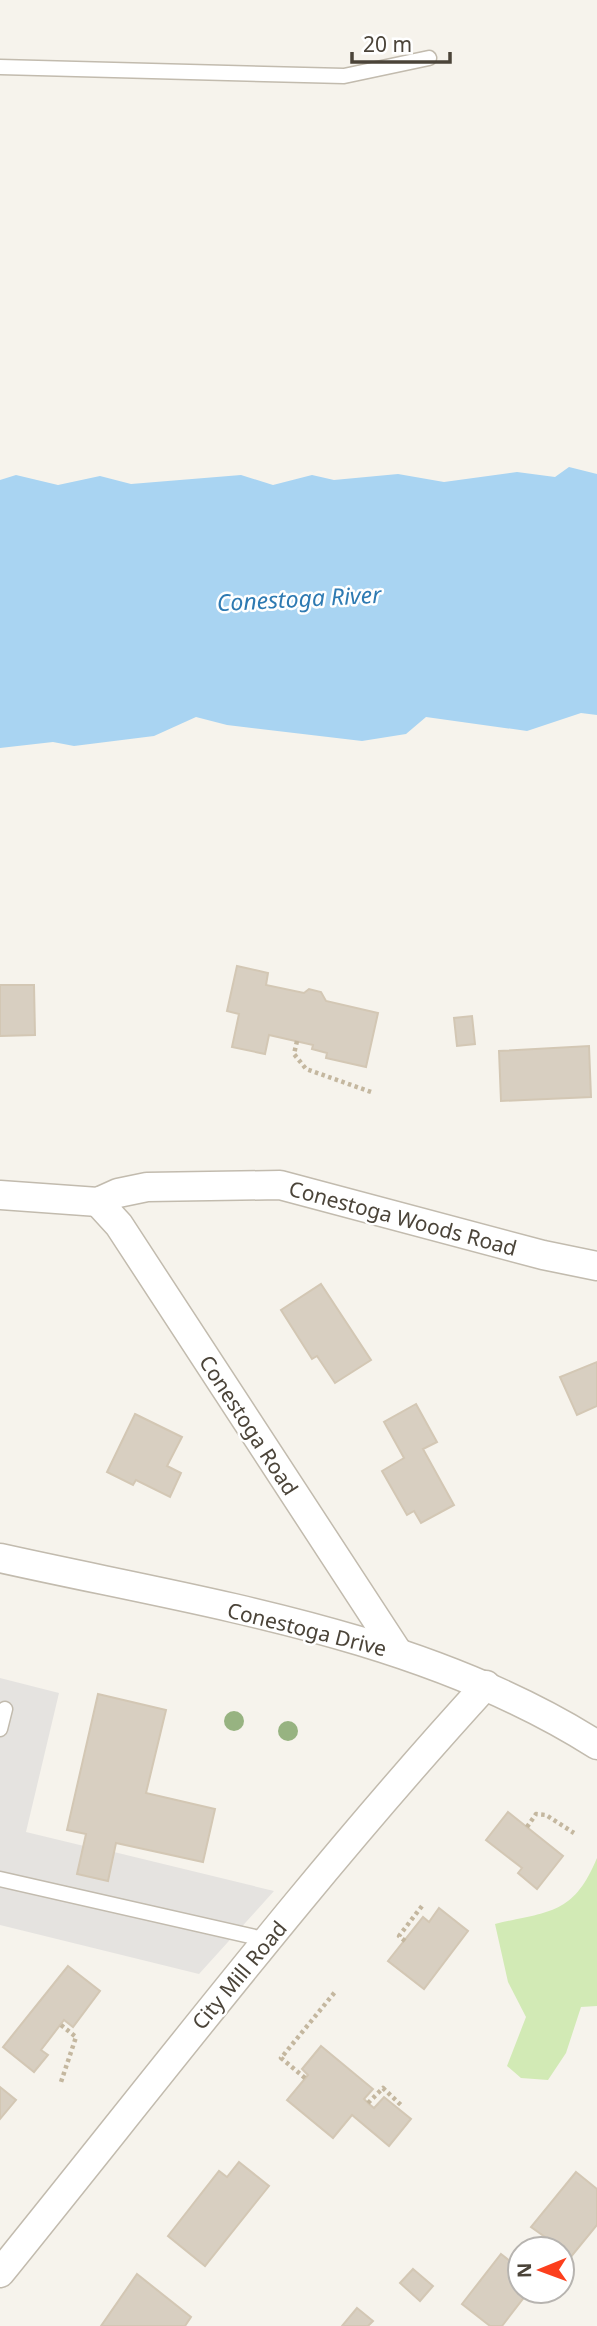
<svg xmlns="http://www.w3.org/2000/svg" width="597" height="2326" font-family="'Noto Sans',sans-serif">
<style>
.green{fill:#d2eab5}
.parking{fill:#e5e3e0}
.water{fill:#a9d4f2}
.building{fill:#d8cfc1;stroke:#d3c7b4;stroke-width:2}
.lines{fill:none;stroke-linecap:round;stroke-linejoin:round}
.service-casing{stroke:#c2bbae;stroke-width:17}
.minor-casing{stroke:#c2bbae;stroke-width:31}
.path{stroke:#c4b79f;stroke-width:4.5;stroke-dasharray:3.5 3.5;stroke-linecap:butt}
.service{stroke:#fff;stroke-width:14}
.minor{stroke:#fff;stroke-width:28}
.tree{fill:#97b381}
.labels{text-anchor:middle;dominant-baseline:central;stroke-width:5;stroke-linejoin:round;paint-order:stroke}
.street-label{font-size:21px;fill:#4b4439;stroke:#fff}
.water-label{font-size:23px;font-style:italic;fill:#2e7ab2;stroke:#fff}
</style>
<rect width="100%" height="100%" fill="#f6f3ec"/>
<path class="green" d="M597 1858V2006L581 2007 566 2053 548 2080 521 2078 507 2066 526 2017 508 1982 495 1924C548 1911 573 1916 597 1858Z"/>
<polygon class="parking" points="0,1678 59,1693 26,1832 84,1846 108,1881 114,1852 274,1891 199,1974 0,1925"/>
<polygon class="water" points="569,467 597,474 597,715 581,713 527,731 426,717 406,734 362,741 227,725 196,717 154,736 74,746 53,742 0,748 0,480 16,475 58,485 100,476 131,484 241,475 273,485 312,475 334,480 398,474 444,482 517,472 555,477"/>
<g class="building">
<polygon points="237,966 268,973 266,985 304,993 309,989 321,992 326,1001 378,1013 366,1067 326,1058 327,1053 312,1049 313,1045 269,1035 265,1054 232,1047 239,1014 227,1011"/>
<polygon points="0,985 34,985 35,1035 0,1036"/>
<polygon points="472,1016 475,1044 457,1046 454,1018"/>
<polygon points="589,1046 591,1097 501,1101 499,1051"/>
<polygon points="321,1284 371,1360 335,1383 317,1356 312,1359 281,1310"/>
<polygon points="597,1362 597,1406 577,1415 560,1377"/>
<polygon points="416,1404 437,1442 423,1449 454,1505 421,1523 414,1511 407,1515 382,1471 404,1458 384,1422"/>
<polygon points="135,1414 182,1437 167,1466 181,1473 170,1497 136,1480 133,1485 107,1472"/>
<polygon points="98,1694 166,1710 146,1793 215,1809 203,1862 116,1843 108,1881 77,1874 86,1834 67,1830"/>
<polygon points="508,1812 563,1856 537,1889 518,1873 522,1868 486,1840"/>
<polygon points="439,1908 468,1931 424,1989 388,1961 423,1917 429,1922"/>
<polygon points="68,1966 100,1991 73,2027 64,2020 41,2050 48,2055 34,2072 3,2047"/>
<polygon points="321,2046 373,2089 364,2099 368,2103 374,2108 384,2097 411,2119 389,2146 352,2115 333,2138 287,2100 308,2075 302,2069"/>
<polygon points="0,2087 16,2100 0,2119"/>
<polygon points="239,2162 269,2186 205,2266 168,2236 219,2171 227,2177"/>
<polygon points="576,2172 597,2189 597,2225 570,2258 562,2249 531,2227"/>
<polygon points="501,2254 520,2269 520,2291 529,2291 502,2326 490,2326 462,2304"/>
<polygon points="413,2269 433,2286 420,2301 400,2283"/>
<polygon points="137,2274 191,2317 185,2326 101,2326"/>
<polygon points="357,2308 373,2321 368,2326 342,2326"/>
</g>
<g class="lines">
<g class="service-casing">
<g id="service">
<polyline points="0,67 344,76 429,58"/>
<polyline points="0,1729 5,1709"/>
<polyline points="0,1879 268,1940"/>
</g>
</g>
<g class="minor-casing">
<g id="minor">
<polyline points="0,1195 98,1202 118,1193 147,1187 280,1185 543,1255 597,1266"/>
<polyline points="98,1202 119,1225 397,1651"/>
<path d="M0 1558C201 1603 421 1633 597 1745"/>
<path d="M0 2273C160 2075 314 1873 486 1685"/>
</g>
</g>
<g class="path">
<polyline points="297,1041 294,1054 306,1069 374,1093"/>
<polyline points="527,1827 536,1814 546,1815 574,1833"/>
<polyline points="405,1941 399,1936 422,1906"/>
<polyline points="61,2025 76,2037 61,2082"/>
<polyline points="305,2078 281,2058 335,1992"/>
<polyline points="368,2103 383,2088 402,2106"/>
</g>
<use href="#service" class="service"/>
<use href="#minor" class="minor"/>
</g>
<g class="tree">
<circle cx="234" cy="1721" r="10"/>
<circle cx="288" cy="1731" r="10"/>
</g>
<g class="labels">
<g class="street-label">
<text transform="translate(403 1218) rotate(15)">Conestoga Woods Road</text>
<text transform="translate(249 1425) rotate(57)">Conestoga Road</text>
<text transform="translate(307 1629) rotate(14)">Conestoga Drive</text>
<text transform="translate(239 1975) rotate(-50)">City Mill Road</text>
</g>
<g class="water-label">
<text transform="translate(299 598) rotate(-3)">Conestoga River</text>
</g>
</g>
<g transform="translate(541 2270) rotate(269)"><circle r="33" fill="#ffffff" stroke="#b7b4b0" stroke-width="2"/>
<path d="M0-5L12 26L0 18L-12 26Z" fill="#fc3f1d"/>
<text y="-10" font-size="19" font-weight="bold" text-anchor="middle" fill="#4b4439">N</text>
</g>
<path d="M352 52v10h98v-10" fill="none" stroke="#4b4439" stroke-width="3.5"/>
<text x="363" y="52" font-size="21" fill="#4b4439" stroke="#ffffff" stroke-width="5" paint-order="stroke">20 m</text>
</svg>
